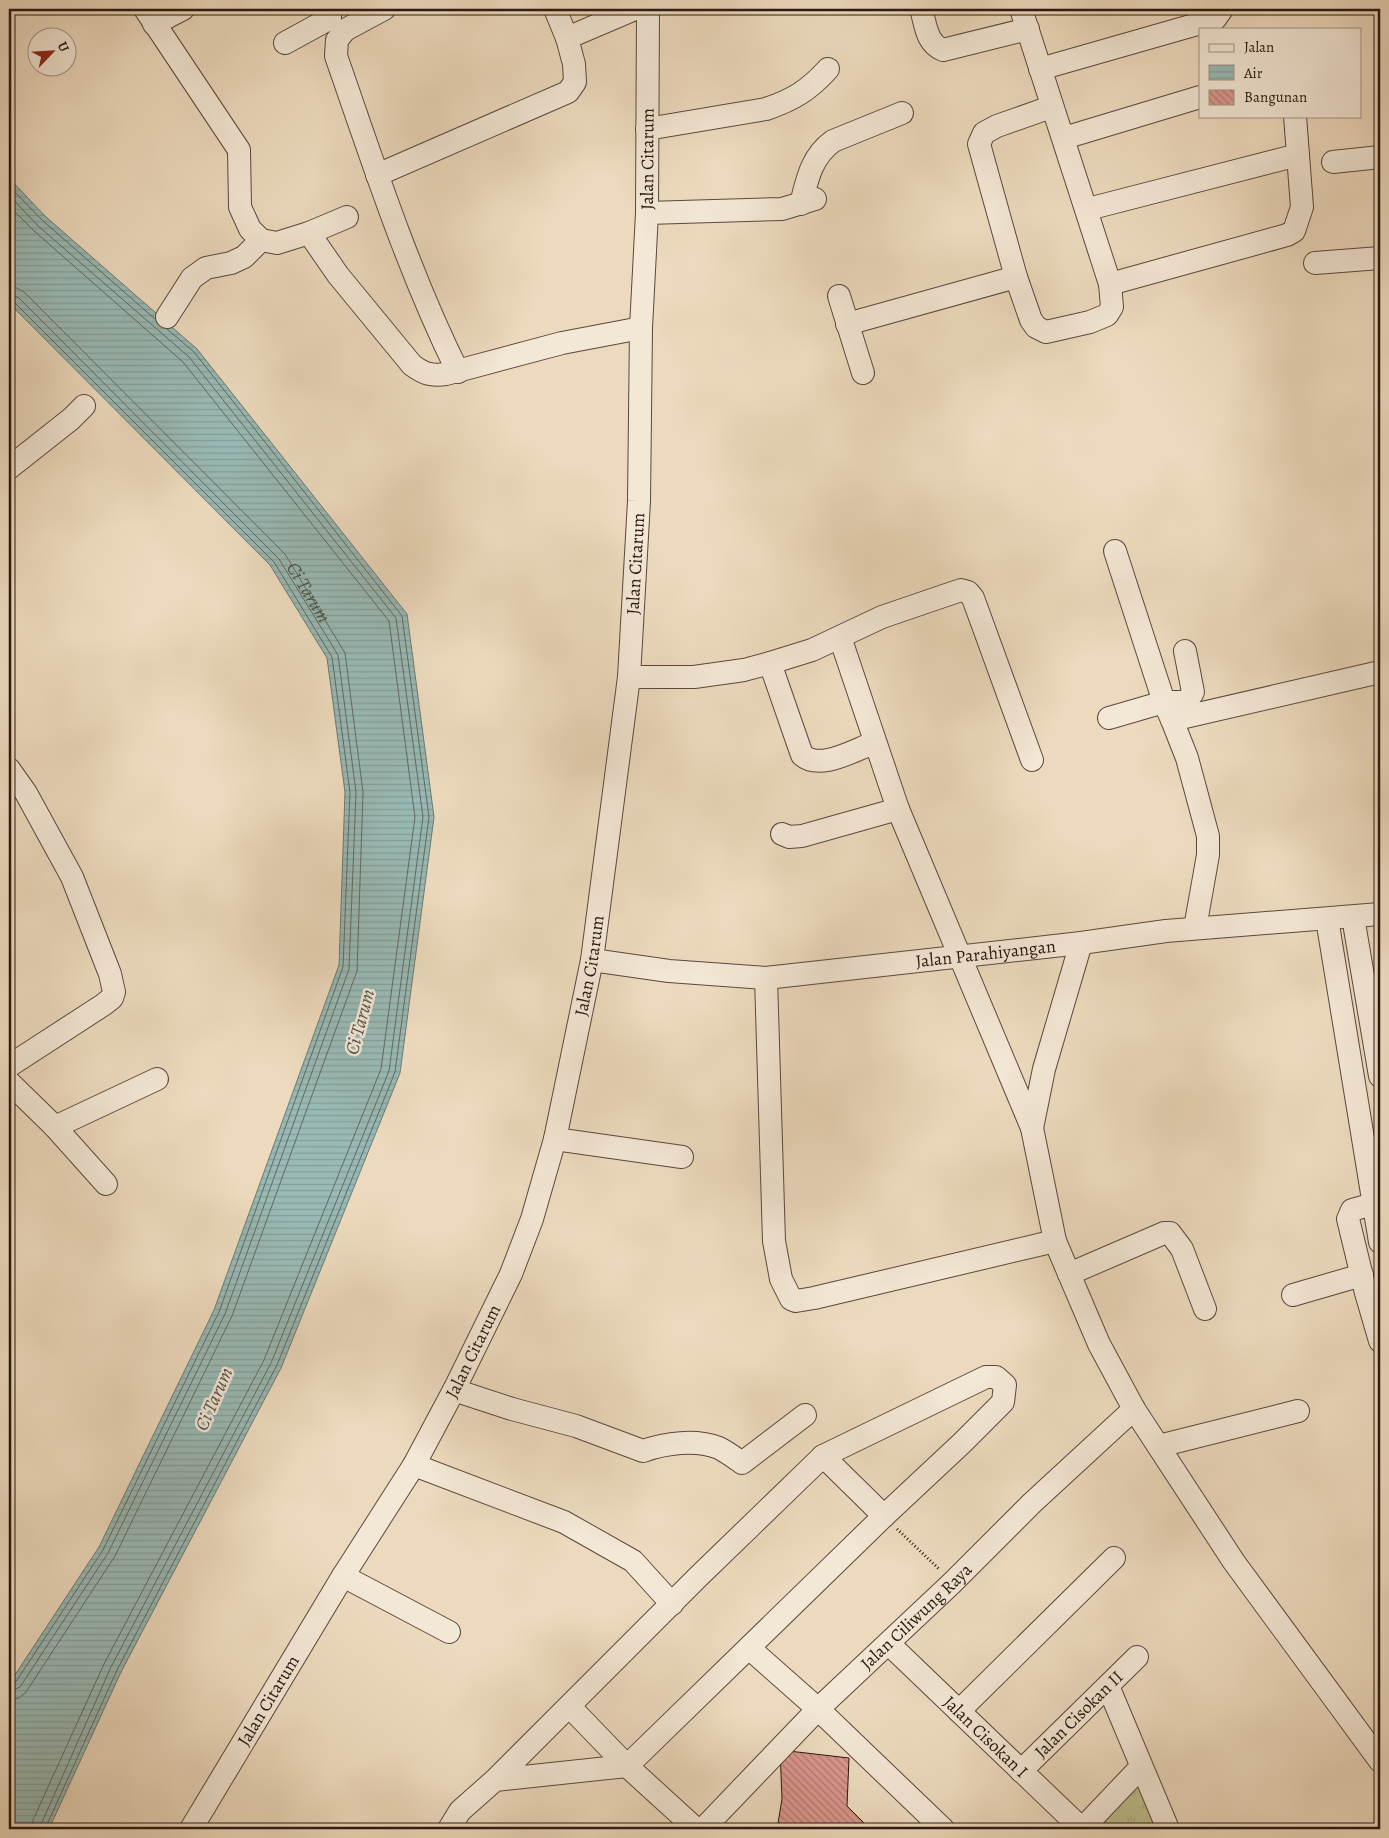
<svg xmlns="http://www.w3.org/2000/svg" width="1389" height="1838" font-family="Alegreya,serif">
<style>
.park{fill:url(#park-tufts);stroke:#746b4f}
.water{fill:url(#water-rules);stroke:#6c7973}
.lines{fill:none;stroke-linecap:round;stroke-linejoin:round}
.shore{stroke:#616963;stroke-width:1}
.building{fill:url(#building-back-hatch);stroke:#291811}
.minor-casing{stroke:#5a483c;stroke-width:24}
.path{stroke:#291811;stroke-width:3;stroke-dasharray:1 2.5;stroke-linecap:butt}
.minor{stroke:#f3e7d5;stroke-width:22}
.labels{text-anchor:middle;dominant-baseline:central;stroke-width:5;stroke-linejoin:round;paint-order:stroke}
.street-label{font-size:18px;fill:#291811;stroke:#f3e7d5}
.water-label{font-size:19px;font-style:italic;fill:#50514a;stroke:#f3e7d5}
</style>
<defs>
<pattern id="park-tufts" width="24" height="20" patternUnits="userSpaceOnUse" patternTransform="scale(1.25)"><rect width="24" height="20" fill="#bebe8d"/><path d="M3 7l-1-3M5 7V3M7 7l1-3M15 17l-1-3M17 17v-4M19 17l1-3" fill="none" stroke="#a3a379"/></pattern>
<pattern id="water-rules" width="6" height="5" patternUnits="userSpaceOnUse" patternTransform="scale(1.25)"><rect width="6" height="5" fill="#99bab5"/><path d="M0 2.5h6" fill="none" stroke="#849f9b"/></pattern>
<pattern id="building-back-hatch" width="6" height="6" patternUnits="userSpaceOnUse" patternTransform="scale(1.25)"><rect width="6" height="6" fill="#db968d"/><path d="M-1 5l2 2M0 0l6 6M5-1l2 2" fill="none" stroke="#b27972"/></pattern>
</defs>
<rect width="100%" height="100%" fill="#eddabe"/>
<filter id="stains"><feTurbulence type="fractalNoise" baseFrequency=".004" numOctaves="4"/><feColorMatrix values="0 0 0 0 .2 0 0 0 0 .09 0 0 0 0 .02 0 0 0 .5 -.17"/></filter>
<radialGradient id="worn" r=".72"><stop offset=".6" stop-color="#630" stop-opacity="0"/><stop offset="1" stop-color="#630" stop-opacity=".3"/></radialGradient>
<polygon class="park" points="1138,1779 1162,1829 1092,1829"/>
<polygon class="water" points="9,178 45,216 197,349 407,614 434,817 400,1073 281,1368 121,1672 49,1829 9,1829 9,1684 99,1547 214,1310 339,965 345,792 327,658 270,565 9,303"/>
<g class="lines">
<g class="shore">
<polyline points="9,186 42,220 155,319"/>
<polyline points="9,195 37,225 189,357 396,618 423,817 389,1071 271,1363 111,1667 39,1829"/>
<polyline points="9,206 33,230 183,362 389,621 415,817 381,1069 264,1360 104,1664 33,1820 31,1829"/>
<path id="s1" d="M9 287 17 288 24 292 285 554 345 653 363 792 357 971 232 1316 115 1556 26 1692 19 1698 9 1700"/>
<polyline points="9,294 19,298 279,559 338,655 356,792 349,969 225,1314 108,1553 20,1687 9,1692"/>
<polyline points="9,300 14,302 274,562 332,657 350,792 343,967 219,1312 103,1550 15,1683 9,1686"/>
<polyline points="45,1829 117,1670 277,1365 395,1072 429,817 402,616 194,352 167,329"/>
</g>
</g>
<polygon class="building" points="780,1750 849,1758 847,1806 866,1825 863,1829 777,1829 782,1799"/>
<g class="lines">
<g class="minor-casing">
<g id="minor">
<path d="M145 9 239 150 240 207 250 229 261 240 277 243 309 233 338 275 412 365C424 374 431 376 446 374L562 343 641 328"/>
<path d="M384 9 345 30 337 40 336 56C373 162 408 271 458 372"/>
<polyline points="555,9 567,38"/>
<path d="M921 9C926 25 926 43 943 50L1028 29"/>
<polyline points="1021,9 1110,284 1112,307 1107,315 1090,322 1046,332 1036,327 1031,320 1016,277 979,144 984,133 997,126 1051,107"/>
<polyline points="154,24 183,9"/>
<polyline points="285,43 327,20 330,18 330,9"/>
<polyline points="1040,69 1215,19 1222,9"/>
<path d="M647 129 766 109C793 100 809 90 828 69"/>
<polyline points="1064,138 1200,97"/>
<polyline points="1333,162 1380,157"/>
<polyline points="377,175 568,92 575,82 574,64 567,38 635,9"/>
<path d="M801 204C807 180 811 157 833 141L902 113"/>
<polyline points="1088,209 1298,155 1295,116"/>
<polyline points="647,213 782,209 815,199"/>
<polyline points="309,233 347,217"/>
<polyline points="1315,263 1380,258"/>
<polyline points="1110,284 1287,235 1294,231 1302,207 1298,155"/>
<polyline points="839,296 863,373"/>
<polyline points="167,317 192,278 206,268 231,263 244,257 261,240"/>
<polyline points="847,324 1016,277"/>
<polyline points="9,468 71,419 84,406"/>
<polyline points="1115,551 1164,702 1172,720"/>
<polyline points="840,637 898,809 1032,1128 1055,1241 1099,1344 1134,1409 1234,1562 1380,1761"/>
<path d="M770 663 802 755C820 771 854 750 874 743"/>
<polyline points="629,677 694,677 744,670 770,663 812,650 882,617 961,590 968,592 973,598 1032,760"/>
<polyline points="1109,718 1164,702 1187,702 1193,692 1185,651"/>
<polyline points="9,769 26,793 72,877 110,974 114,992 112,998 103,1005 9,1066"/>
<polyline points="782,834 789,837 802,836 898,809"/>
<polyline points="1353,917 1380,1076"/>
<polyline points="1327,919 1380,1242"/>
<polyline points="1195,928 1208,855 1208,836 1187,758 1172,720 1380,672"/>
<path id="s2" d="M592 960 669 971 766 978 1081 943 1166 931 1380 914"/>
<polyline points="766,978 774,1241 781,1279 791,1299 796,1301 814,1298 1055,1241"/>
<polyline points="9,1082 55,1127 106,1184"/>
<polyline points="55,1127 157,1079"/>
<polyline points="1032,1128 1044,1069 1081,943"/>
<polyline points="555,1139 682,1157"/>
<polyline points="1373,1204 1352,1210 1348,1219 1366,1293 1380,1341"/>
<polyline points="1069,1274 1164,1233 1170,1233 1182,1249 1205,1309"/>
<polyline points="1293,1295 1362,1275"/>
<path d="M454 1390 512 1409 576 1426 643 1451C666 1443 695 1439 719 1448 727 1452 735 1458 742 1463L805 1415"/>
<polyline points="1159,1446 1298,1411"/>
<polyline points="823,1456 884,1516"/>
<polyline points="414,1465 564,1522 633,1561 672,1604"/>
<polyline points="343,1576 449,1632"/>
<path id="s3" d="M889 1644 1082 1829"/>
<polyline points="749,1648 818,1709 943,1829"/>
<polyline points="1108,1686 1168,1829"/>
<polyline points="570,1707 627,1766 696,1829"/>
<polyline points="959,1711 1114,1558"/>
<path id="s4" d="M1021 1771 1137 1657"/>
<path id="s5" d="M191 1829 343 1576 414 1465 454 1390 511 1274 532 1219 555 1139 592 960 629 677 639 501 641 328 647 213 648 9"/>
<polyline points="449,1829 460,1811 495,1780 699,1576 823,1456 986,1377 996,1377 1005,1385 1003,1402 962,1443 884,1516 627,1766 495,1780"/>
<path id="s6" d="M703 1829 818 1709 952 1583 1032 1503 1134 1409"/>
<polyline points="1082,1829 1141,1767"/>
</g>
</g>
<polyline class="path" points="897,1529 939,1569"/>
<use href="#minor" class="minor"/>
</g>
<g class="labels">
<g class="street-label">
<text stroke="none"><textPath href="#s5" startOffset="1770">Jalan Citarum</textPath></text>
<text stroke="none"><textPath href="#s5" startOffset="1365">Jalan Citarum</textPath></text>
<text stroke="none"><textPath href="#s2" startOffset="396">Jalan Parahiyangan</textPath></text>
<text stroke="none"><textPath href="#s5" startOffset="960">Jalan Citarum</textPath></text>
<text stroke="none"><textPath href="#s5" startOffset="555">Jalan Citarum</textPath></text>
<text stroke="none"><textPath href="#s6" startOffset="301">Jalan Ciliwung Raya</textPath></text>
<text stroke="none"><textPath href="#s5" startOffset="150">Jalan Citarum</textPath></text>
<text stroke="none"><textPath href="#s4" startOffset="81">Jalan Cisokan II</textPath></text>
<text stroke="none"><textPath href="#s3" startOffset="134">Jalan Cisokan I</textPath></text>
</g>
<g class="water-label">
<text stroke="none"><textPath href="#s1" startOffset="431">Ci Tarum</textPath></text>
<text transform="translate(360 1022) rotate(-75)">Ci Tarum</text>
<text transform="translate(214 1399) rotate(-66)">Ci Tarum</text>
</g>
</g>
<rect width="1389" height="1838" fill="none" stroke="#eddabe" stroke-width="30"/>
<rect x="10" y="10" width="1369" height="1818" fill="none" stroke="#291811" stroke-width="2.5"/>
<rect x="15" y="15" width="1359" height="1808" fill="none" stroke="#291811"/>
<rect x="1199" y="28" width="162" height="90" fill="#f3e7d5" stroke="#a29487"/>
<rect x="1209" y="44" width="25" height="8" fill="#f3e7d5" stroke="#a29487"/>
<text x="1244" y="52" font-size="15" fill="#291811">Jalan</text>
<rect x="1209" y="65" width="25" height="15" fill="url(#water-rules)" stroke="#a29487"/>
<text x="1244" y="78" font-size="15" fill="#291811">Air</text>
<rect x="1209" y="90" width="25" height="15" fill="url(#building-back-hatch)" stroke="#a29487"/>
<text x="1244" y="102" font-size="15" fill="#291811">Bangunan</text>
<g transform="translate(52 52) rotate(65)"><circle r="24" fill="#f3e7d5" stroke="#a29487"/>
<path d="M0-4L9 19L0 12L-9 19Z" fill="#8f2418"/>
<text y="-8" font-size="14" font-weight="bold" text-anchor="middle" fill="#291811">U</text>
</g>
<rect width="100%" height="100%" filter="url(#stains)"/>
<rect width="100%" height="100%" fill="url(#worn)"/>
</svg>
